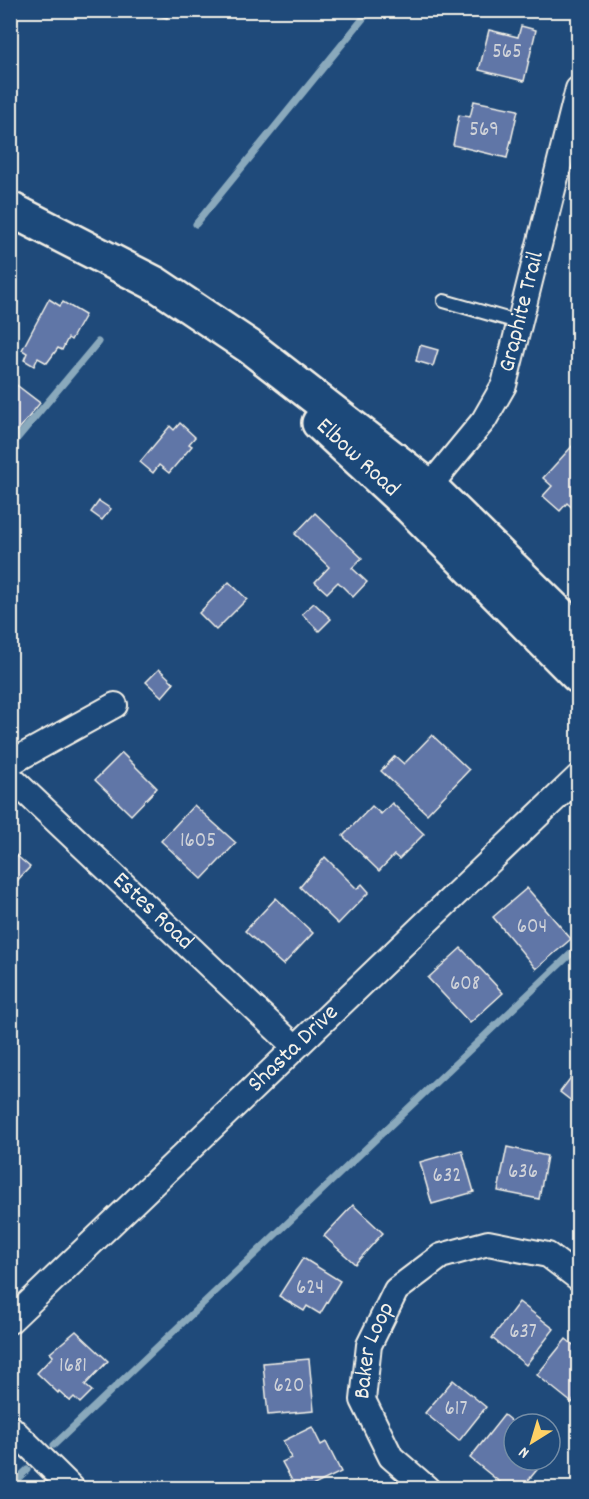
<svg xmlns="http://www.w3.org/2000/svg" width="589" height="1499" font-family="Dekko,sans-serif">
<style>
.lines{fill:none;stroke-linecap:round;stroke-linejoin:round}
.stream{stroke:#8aa9bc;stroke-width:7}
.building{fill:#6076a7;stroke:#f4f1e8;stroke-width:1.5}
.service-casing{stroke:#f4f1e8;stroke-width:16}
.minor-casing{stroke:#f4f1e8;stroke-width:28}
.secondary-casing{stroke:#f4f1e8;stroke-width:38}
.service{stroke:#1f4a7a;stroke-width:12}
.minor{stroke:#1f4a7a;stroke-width:24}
.secondary{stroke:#1f4a7a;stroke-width:33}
.labels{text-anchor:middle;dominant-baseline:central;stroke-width:4.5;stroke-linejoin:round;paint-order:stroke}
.number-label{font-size:21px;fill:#cfd2d8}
.street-label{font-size:24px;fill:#f4f1e8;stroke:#1f4a7a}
</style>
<rect width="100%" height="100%" fill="#1f4a7a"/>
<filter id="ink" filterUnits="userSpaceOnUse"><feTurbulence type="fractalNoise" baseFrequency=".0167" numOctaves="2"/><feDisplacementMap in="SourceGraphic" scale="12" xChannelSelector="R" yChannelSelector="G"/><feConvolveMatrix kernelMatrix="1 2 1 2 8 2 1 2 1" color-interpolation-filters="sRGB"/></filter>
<g filter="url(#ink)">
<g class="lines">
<g class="stream">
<polyline points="196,224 370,10"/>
<polyline points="10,447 98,342"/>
<polyline points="54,1445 578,947"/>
<polyline points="10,1486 27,1470"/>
</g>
</g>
<g class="building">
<polygon points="141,10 169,10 167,18"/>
<polygon points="521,26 536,30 524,81 479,70 489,30 518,37"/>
<polygon points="474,101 518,110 507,158 453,145 459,115 470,117"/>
<polygon points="49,299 60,306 63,302 85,315 71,340 68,338 62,350 58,348 47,363 38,358 34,366 24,360 27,353 22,350"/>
<polygon points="420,345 438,350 433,366 416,361"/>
<polygon points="10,380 40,403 16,433 10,428 13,414 10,411"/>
<polygon points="180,423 195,437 189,444 192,446 169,473 159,465 153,473 140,462 170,426 174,430"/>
<polygon points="575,443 578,446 578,513 567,503 560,511 543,496 552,486 543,478"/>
<polygon points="99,501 111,509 102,520 91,512"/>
<polygon points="315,513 362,558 352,568 367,582 353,597 338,582 327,593 315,582 329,567 295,534"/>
<polygon points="229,582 247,599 216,630 199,613"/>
<polygon points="314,603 331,619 319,631 302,614"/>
<polygon points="159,669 174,683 162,697 146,682"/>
<polygon points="432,735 469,770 427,814 381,771 395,756 404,764"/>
<polygon points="122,753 157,788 131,815 95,780"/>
<polygon points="392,803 424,834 399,859 394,855 379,871 343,836 372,806 381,814"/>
<polygon points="194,805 236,843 202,879 161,841"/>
<polygon points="10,850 30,867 10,888"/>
<polygon points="325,857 357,889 362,884 369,892 338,924 300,887"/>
<polygon points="527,888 571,939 536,969 493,917"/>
<polygon points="276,898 313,933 283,965 245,931"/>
<polygon points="461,948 503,993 470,1023 428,978"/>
<polygon points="578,1068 578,1106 560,1092"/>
<polygon points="507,1147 547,1156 539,1199 498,1191"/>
<polygon points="462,1150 474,1192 432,1204 420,1162"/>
<polygon points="353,1205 383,1233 355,1264 324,1236"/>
<polygon points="303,1258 340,1281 320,1314 307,1306 304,1311 279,1296"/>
<polygon points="519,1302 554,1329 526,1365 492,1338"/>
<polygon points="76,1331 108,1361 85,1385 92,1391 80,1403 74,1397 70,1401 59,1391 58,1393 37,1373 53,1356 50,1353"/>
<polygon points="566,1339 578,1349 578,1394 572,1403 537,1375"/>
<polygon points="309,1359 314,1411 268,1415 263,1363"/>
<polygon points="453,1380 486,1407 459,1441 425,1413"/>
<polygon points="504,1415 515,1424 514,1460 545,1460 522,1488 507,1488 470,1458"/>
<polygon points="312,1427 321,1445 326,1442 341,1472 308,1488 296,1488 282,1462 291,1458 283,1441"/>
</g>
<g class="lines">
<g class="service-casing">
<polyline id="service" points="444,301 521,323"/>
</g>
<g class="minor-casing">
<g id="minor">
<path id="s1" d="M419 499 484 420 504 385 578 89"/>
<polyline points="10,763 115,705"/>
<path id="s2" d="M10 777 295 1047"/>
<path id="s3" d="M10 1321 578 777"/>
<polyline points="10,1427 72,1488"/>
<path id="s4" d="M427 1488 391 1457 363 1400 369 1345 396 1290 441 1256 488 1243 548 1255 578 1278"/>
</g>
</g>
<g class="secondary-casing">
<g id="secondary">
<polyline points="10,209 156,284 250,347 430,487 578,632"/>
<path id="s5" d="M319 423 411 508 578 676"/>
</g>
</g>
<use href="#service" class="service"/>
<use href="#minor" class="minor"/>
<use href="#secondary" class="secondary"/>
</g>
</g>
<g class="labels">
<g class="number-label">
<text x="507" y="53">565</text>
<text x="484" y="131">569</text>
<text x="198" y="842">1605</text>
<text x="532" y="928">604</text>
<text x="465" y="985">608</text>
<text x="523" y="1173">636</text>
<text x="447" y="1177">632</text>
<text x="310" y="1289">624</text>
<text x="523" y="1333">637</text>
<text x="73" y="1367">1681</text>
<text x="289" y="1387">620</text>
<text x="456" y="1410">617</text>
</g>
<g class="street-label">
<text stroke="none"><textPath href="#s1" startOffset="218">Graphite Trail</textPath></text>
<text stroke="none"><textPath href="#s5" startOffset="52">Elbow Road</textPath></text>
<text stroke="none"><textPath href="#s2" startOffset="196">Estes Road</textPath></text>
<text stroke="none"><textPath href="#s3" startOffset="393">Shasta Drive</textPath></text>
<text stroke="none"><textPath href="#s4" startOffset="162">Baker Loop</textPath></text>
</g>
</g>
<rect width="589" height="1499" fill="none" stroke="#1f4a7a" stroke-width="36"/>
<rect x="18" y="18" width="553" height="1463" fill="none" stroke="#f4f1e8" stroke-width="2" filter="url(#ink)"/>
<g transform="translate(532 1442) rotate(217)"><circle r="28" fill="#1f4a7a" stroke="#748da6" stroke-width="1.5"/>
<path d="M0-4.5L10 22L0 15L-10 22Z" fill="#ffd166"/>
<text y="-9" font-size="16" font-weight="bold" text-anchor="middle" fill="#f4f1e8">N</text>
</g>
</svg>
